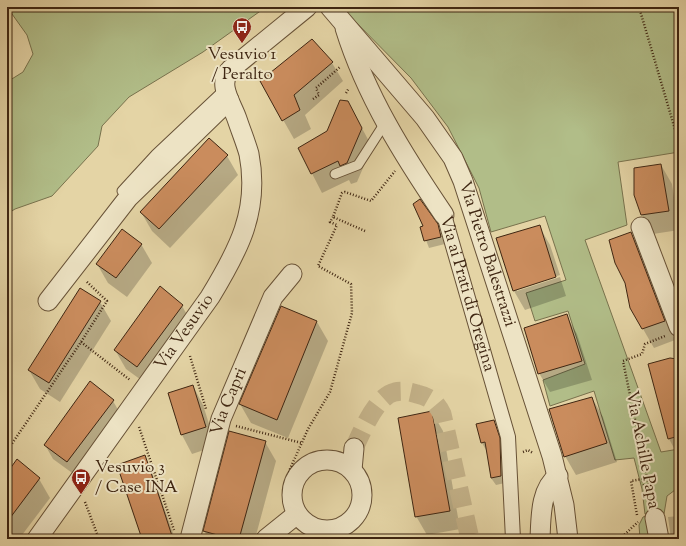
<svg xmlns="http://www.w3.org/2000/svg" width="686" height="546" font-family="'Sorts Mill Goudy',serif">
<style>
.green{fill:#b1bd88;stroke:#78724d}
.shadow{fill:#0003}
.building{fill:#ca8c5d;stroke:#3f2612}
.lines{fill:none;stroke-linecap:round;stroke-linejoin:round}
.minor-tunnel{stroke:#c3b188;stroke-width:19;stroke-dasharray:19 10;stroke-linecap:butt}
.service-casing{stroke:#685237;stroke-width:11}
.pedestrian-casing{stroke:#685237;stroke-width:16}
.minor-casing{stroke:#685237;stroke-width:21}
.path{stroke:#3f2612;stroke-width:2.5;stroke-dasharray:1 2;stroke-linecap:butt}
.service{stroke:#ede3c4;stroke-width:9}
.pedestrian{stroke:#ede3c4;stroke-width:14}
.minor{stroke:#ede3c4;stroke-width:19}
.labels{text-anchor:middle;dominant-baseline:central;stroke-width:4;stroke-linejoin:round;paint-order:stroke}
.poi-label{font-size:17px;fill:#3f2612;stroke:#ede3c4}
.street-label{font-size:17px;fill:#3f2612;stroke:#ede3c4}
</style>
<rect width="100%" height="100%" fill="#e4d4a5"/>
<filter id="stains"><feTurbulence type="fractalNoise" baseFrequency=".005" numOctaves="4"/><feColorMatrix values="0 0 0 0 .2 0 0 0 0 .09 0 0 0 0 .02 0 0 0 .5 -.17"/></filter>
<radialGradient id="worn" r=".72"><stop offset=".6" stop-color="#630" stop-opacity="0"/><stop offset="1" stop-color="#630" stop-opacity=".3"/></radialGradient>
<g class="green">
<polygon points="7,7 266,7 203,52 129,97 102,126 98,146 52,196 15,209 7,214 7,82 23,72 33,54 27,35"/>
<polygon points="341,7 679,7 679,152 618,162 627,225 585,240 661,452 679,449 679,507 675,490 667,496 664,514 655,511 645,514 642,489 634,458 615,460 594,391 550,406 543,380 585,364 568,311 535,321 526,293 566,280 545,216 491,232 479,188 448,127 411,78"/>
<polygon points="650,515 653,539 640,539 639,525 643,517"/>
</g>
<g class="shadow">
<polygon points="332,63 343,81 305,115 311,129 294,139 261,81"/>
<polygon points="348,102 372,147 357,182 351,184 349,180 322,193 299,148 328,131"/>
<polygon points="209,139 227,156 238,175 170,248 152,231 141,212"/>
<polygon points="661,165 672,184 679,230 653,234 642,215 635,195"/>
<polygon points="437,224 445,244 429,248 421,227"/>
<polygon points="539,226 550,245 560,275 517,289 517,291 560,277 566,296 525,310 514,291 498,239"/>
<polygon points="631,233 642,252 675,340 654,348 631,308"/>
<polygon points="141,244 152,263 127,297 108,283 97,264"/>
<polygon points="80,289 100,302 111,321 60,402 40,389 29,370"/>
<polygon points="182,306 193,325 148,385 126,369 115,350"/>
<polygon points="566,315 577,334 592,380 550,392 539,373"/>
<polygon points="317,322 328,341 288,438 251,423 240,404"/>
<polygon points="677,360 679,364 679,457 669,439 649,364"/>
<polygon points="193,386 203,405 216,446 192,454 182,435"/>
<polygon points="592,398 603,417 617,462 576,475 565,456"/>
<polygon points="113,401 121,415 75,475 53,459 45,445"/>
<polygon points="432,412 443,431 460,529 427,535 416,516"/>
<polygon points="494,421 503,446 505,483 496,485 491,478 487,450 486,450 482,443"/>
<polygon points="265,442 276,461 255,539 209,539 204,531"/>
<polygon points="144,456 150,467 175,539 143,539"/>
<polygon points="7,474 39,479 50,498 19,539 7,539"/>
<polygon points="679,516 679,539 671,539 668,517"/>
<polygon points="92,535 94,539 81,539"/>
</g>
<g class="building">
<polygon points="312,39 333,62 294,95 300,110 282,121 260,81"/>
<polygon points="340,100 348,101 362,128 347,163 340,166 338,161 311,174 298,148 327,131"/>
<polygon points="209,138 228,155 159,229 140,212"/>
<polygon points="661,164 669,211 641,215 634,195 634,168"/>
<polygon points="420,199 438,224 441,237 424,241 420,227 423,226 413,204"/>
<polygon points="540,225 556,277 513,291 496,238"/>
<polygon points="122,229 142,244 116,278 96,264"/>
<polygon points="631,232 665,321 642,329 630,308 625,283 615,263 609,240"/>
<polygon points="160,286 183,305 137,367 114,350"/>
<polygon points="80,288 101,301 49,383 28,370"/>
<polygon points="281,306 317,321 277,420 239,404"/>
<polygon points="567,314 582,361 538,374 524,328"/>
<polygon points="670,358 677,359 679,366 679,436 668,439 648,364"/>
<polygon points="90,381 114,400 67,462 44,445"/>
<polygon points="193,385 206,427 181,435 168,393"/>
<polygon points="592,397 607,443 564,457 549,409"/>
<polygon points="432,411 450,511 415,517 398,418"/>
<polygon points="494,420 500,438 501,476 491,478 485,442 481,443 476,424"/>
<polygon points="229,431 266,441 239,539 232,539 203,531"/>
<polygon points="145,455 162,505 173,539 142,539 117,465"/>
<polygon points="17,459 40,478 7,522 7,473"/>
</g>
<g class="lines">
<path class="minor-tunnel" d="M354 448C362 432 376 396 395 392 402 390 411 392 417 394 430 397 436 402 442 414L470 539"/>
<g class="service-casing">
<g id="service">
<polyline points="335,174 358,165 385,123"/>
<polyline points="122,191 156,154 225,89"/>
</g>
</g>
<g class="pedestrian-casing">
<g id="pedestrian">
<path id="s1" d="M444 215 508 437 513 539"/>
</g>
</g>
<g class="minor-casing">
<g id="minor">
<path id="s2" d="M330 7 425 118 453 158 463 181 552 456 564 505 568 539"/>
<path d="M345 28C366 96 404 156 444 215"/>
<polyline points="641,227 679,327"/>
<polyline points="48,301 128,198 229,100"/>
<circle cx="327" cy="495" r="35"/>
<polyline points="352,470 354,448"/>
<polyline points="655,518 659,539"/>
<path id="s3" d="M37 539 210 297C238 251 260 211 249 154 246 143 241 131 237 119 232 104 216 83 231 69L307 7"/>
<path id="s4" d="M190 539 221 419 273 297 292 274"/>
<polyline points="266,539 297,514"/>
<path d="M540 539C541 518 540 489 558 476"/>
</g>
</g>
<g class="path">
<polyline points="639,7 679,143"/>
<polyline points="346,93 349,88"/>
<polyline points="313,99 319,95 316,88 340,67"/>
<polyline points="365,231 333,217 342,193 345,192 371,201 395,171"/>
<polyline points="81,342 130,380"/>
<polyline points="190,356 206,409"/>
<polyline points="236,426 302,443"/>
<polyline points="139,427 174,530"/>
<polyline points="7,451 81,342 107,301 86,281"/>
<polyline points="523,452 528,450 533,453"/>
<polyline points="85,502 99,539"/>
<polyline points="284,502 290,469 308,429 330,392 352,313 351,284 318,266 337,225 330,222 333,217"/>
<polyline points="652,502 623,361 642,354 645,344 665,336"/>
<polyline points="637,515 631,481 642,479 649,501"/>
<polyline points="608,539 609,537 624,535 638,522"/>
</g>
<use href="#service" class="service"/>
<use href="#pedestrian" class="pedestrian"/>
<use href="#minor" class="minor"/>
</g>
<defs>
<g id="bus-pin" transform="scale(1)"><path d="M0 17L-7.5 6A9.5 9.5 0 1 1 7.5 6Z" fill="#8f2418" stroke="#ede3c4"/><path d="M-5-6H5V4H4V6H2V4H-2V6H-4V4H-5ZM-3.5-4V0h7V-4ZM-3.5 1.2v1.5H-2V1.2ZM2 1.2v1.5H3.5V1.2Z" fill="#fff"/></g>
</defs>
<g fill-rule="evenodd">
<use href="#bus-pin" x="242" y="27"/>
<use href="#bus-pin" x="81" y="478"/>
</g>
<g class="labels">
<g class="poi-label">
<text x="242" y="55">Vesuvio 1<tspan x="242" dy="20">/ Peralto</tspan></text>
<text x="95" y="468" text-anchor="start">Vesuvio 3<tspan x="95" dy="20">/ Case INA</tspan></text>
</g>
<g class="street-label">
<text stroke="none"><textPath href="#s2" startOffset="297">Via Pietro Balestrazzi</textPath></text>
<text stroke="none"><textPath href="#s1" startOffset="82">Via ai Prati di Oregina</textPath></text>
<text stroke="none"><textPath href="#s3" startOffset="254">Via Vesuvio</textPath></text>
<text stroke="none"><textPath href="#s4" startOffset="143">Via Capri</textPath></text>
<text transform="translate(642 450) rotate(79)">Via Achille Papa</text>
</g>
</g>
<rect width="686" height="546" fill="none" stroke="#e4d4a5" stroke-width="24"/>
<rect x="8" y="8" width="670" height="530" fill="none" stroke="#3f2612" stroke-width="2"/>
<rect x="12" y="12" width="662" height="522" fill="none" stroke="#3f2612"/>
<rect width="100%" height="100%" filter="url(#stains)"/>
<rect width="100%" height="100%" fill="url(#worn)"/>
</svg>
